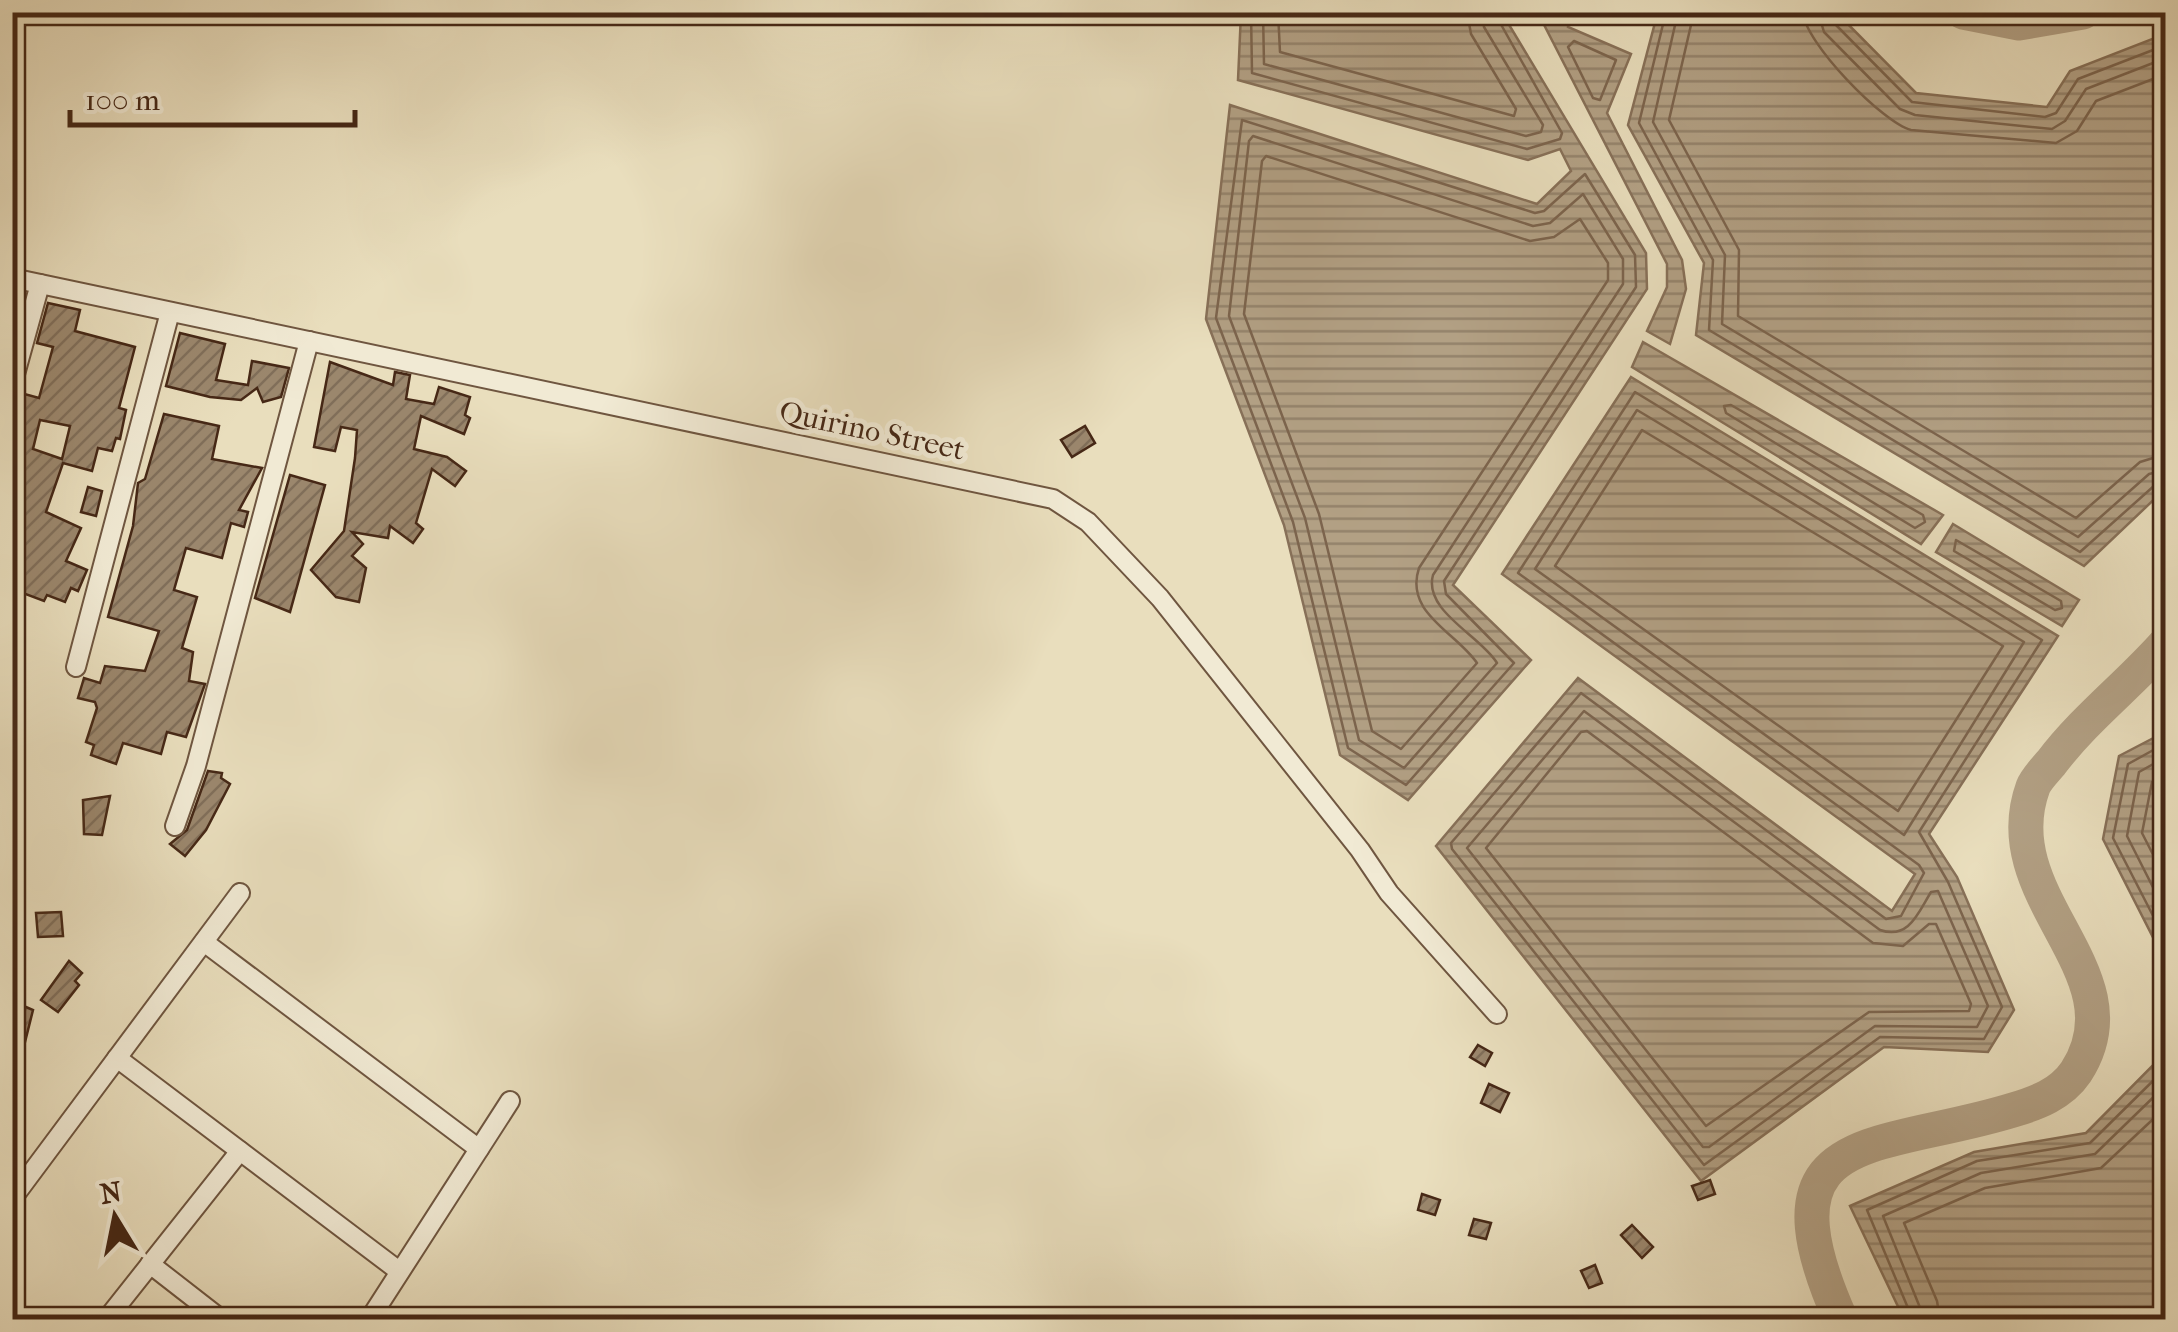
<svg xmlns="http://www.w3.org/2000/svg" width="2178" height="1332" font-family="'IM FELL French Canon',serif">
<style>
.water{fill:url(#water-rules);stroke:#877058;stroke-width:2.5}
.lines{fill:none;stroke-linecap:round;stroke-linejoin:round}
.shore{stroke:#7c644d;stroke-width:2.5}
.river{stroke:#b2a084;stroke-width:35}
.building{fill:url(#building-hatch);stroke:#462816;stroke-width:2.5;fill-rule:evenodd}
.minor-casing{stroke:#6f5640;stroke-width:22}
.minor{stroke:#f1ead4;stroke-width:18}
.labels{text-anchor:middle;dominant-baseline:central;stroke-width:10;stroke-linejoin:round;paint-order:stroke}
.street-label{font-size:30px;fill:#462816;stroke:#f1ead4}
</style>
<defs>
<pattern id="water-rules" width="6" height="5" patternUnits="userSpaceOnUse" patternTransform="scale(2.5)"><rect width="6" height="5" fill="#b2a084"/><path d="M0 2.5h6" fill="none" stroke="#93826b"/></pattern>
<pattern id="building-hatch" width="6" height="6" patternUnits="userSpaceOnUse" patternTransform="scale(2.5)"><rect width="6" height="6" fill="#9b876d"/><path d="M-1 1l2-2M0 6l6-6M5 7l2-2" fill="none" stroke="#806e59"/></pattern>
</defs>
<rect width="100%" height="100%" fill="#e9debd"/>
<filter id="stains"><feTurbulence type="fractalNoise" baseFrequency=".002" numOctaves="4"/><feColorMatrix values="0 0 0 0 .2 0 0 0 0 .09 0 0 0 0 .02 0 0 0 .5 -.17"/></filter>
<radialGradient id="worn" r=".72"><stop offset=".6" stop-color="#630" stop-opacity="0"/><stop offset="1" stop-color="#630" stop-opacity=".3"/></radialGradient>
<g class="water">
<polygon points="1241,13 1502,13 1646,253 1647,289 1453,585 1531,660 1408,800 1340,755 1284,525 1206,319 1230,105 1537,204 1571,171 1560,149 1528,160 1238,80"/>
<polygon points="1538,13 1570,13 1568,27 1631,54 1607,113 1682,260 1686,289 1670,344 1647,331 1667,287 1667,264"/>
<polygon points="1651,13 1837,13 1916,93 2047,107 2070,71 2165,34 2165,489 2084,566 1696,335 1704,263 1628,125 1657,15"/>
<polygon points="1643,342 1943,515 1921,544 1632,367"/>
<polygon points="1631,377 2058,636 1929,834 1957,877 2014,1010 1988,1052 1884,1047 1701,1181 1436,846 1578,678 1892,911 1915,874 1502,574"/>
<polygon points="1953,524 2079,600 2062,626 1936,552"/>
<polygon points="2165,732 2166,952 2161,953 2103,839 2119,756"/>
<polygon points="2165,1053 2165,1308 2133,1320 1904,1319 1850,1206 1974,1152 2086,1133"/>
</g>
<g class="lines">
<g class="shore">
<polyline points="1251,12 1252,73 1527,149 1560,139 1562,133 1494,12"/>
<polyline points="1263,12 1264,64 1526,136 1541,132 1543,125 1484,27 1482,12"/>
<polyline points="1278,12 1280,52 1514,116 1516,109 1471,34 1467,12"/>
<polyline points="1666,12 1639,123 1713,260 1709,330 2080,552 2155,485 2166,482"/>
<polyline points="1678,12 1653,122 1725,255 1722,324 2078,537 2149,474 2166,470"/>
<polyline points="1694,12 1669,120 1739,250 1738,316 2076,518 2140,462 2166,454"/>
<path d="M1803 12C1804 42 1883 123 1911 130L2056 143 2077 131 2096 101 2166 74"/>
<polyline points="1818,12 1824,32 1900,109 1915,115 2052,129 2065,121 2086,89 2166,58"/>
<polyline points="1831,12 1834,23 1912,102 2045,117 2056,113 2078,79 2166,45"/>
<polygon points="1574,41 1616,60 1600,100 1593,98 1568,47"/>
<polygon points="1242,120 1535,213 1544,211 1585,174 1635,255 1636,287 1444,581 1446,594 1514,663 1406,785 1348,748 1293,522 1216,318"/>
<path d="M1253 136 1533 226 1550 223 1583 194 1623 259V284L1433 575C1423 611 1481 636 1497 663L1404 768 1359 740 1305 518 1229 316 1249 141Z"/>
<path d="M1266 156 1530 241 1554 237 1580 219 1608 263V280L1419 568C1404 613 1456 632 1477 663L1401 749 1372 731 1319 514 1244 314 1262 161Z"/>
<polygon points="1635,392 2042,640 1919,832 1948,882 2002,1007 1984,1039 1880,1037 1704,1165 1452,849 1451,843 1581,693 1886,919 1901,916 1924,873 1919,865 1518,573"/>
<polygon points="1731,405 1923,515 1925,522 1915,528 1726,413 1724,406"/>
<polygon points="1637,410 2024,642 1904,835 1535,569"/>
<polygon points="1642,430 2003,646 1898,811 1555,566"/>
<polygon points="1956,540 2061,601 2062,608 2055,610 1954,551"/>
<path d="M1584 711 1880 930C1909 940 1918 913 1931 892L1938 891 1988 1006 1977 1027 1875 1026 1709 1147H1703L1467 848Z"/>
<polygon points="1587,731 1873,943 1903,946 1929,924 1936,924 1971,1004 1969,1011 1869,1012 1706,1126 1486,848 1581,732"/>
<polyline points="2166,743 2128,764 2113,838 2166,941"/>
<polyline points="2166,757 2139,772 2127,836 2166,913"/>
<polyline points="2166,774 2152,782 2142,833 2166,880"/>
<polyline points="1913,1320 1867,1210 1977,1161 2090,1143 2166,1068"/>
<polyline points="1925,1320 1883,1216 1981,1173 2095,1154 2166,1085"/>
<polyline points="1940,1320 1937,1301 1904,1223 1985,1188 2101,1168 2166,1107"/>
</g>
<g class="river">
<polyline points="1963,12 2019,23 2083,12"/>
<path d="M1841 1320C1754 1126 1877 1152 2013 1110 2037 1103 2061 1094 2076 1072 2141 972 1992 899 2033 787 2036 779 2045 770 2051 763 2085 718 2129 685 2166 643"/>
</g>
</g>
<g class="building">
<path d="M48 303 80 310 75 331 135 347 119 408 126 410 120 439 116 438 112 451 98 448 92 471 63 463 46 512 81 528 66 561 87 570 78 591 71 588 65 602 47 595 44 601 12 589V563L23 538 12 534V397L21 393 39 398 53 347 37 343ZM40 420 70 426 62 459 33 449Z"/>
<polygon points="180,333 225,344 216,380 248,385 252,361 289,368 281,397 263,402 257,388 241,400 210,397 166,386"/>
<polygon points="330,362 393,385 395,372 410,375 406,399 434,404 439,387 470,397 465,415 470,418 464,434 421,416 414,449 447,457 466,471 455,486 432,469 416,523 423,529 413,543 390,526 388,538 352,532 363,544 352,556 366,568 359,602 336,597 311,570 344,531 355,458 357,430 341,427 335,451 314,447"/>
<polygon points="164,414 219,426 212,459 262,468 239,510 248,512 244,527 231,523 222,558 186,548 174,590 197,597 182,648 193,652 189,681 205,684 186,737 167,732 161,754 123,743 116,764 91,755 94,745 86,742 97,708 95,702 78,698 84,678 100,683 105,666 145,671 159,631 108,617 133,526 138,483 145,479"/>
<polygon points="1085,426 1095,443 1072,457 1061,440"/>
<polygon points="290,475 325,485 290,612 255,598"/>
<polygon points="88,487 102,491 96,516 81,512"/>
<polygon points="208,771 222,773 221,778 230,784 206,830 185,856 170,844 187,830"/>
<polygon points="110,796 102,835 84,834 83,800"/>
<polygon points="61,912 63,936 38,937 36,913"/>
<polygon points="69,961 82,973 75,981 79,985 58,1012 41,1000"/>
<polygon points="19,1004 33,1010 18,1070 12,1069 12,1006"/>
<polygon points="1478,1045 1492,1053 1485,1066 1470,1057"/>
<polygon points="1489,1084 1509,1093 1500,1112 1481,1103"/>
<polygon points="1710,1180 1715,1194 1698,1200 1692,1186"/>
<polygon points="1422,1194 1440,1200 1435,1215 1418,1210"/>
<polygon points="1474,1219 1491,1223 1486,1239 1469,1235"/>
<polygon points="1632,1225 1653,1247 1642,1258 1621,1235"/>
<polygon points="1595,1265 1602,1283 1589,1288 1581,1271"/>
</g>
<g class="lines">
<g class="minor-casing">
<g id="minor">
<polyline points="12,278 1053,499 1088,522 1160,598 1360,850 1389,893 1497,1014"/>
<polyline points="12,385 40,284"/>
<polyline points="76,667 170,312"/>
<polyline points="175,826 196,766 309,341"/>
<polyline points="204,942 479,1149"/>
<polyline points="117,1058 399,1271"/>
<polyline points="12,1199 240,893"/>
<polyline points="150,1264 222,1320"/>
<polyline points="106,1320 240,1151"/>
<polyline points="369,1320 510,1101"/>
</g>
</g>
<use href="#minor" class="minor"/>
</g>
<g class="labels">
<g class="street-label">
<text transform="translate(872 431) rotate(12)">Quirino Street</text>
</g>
</g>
<rect width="2178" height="1332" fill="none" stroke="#e9debd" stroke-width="50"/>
<rect x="15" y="15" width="2148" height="1302" fill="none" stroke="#462816" stroke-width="5"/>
<rect x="25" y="25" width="2128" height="1282" fill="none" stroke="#462816" stroke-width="2.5"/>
<g transform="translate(115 1217) rotate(350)" stroke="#f1ead4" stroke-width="8" paint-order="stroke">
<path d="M0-8L18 38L0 25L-18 38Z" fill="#462816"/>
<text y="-15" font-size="28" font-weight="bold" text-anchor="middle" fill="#462816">N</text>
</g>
<path d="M70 110v15h285v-15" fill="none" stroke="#462816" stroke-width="5"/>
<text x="85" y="110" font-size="30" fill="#462816" stroke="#f1ead4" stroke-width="8" paint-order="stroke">100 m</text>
<rect width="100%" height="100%" filter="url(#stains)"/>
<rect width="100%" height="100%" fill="url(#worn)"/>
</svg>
